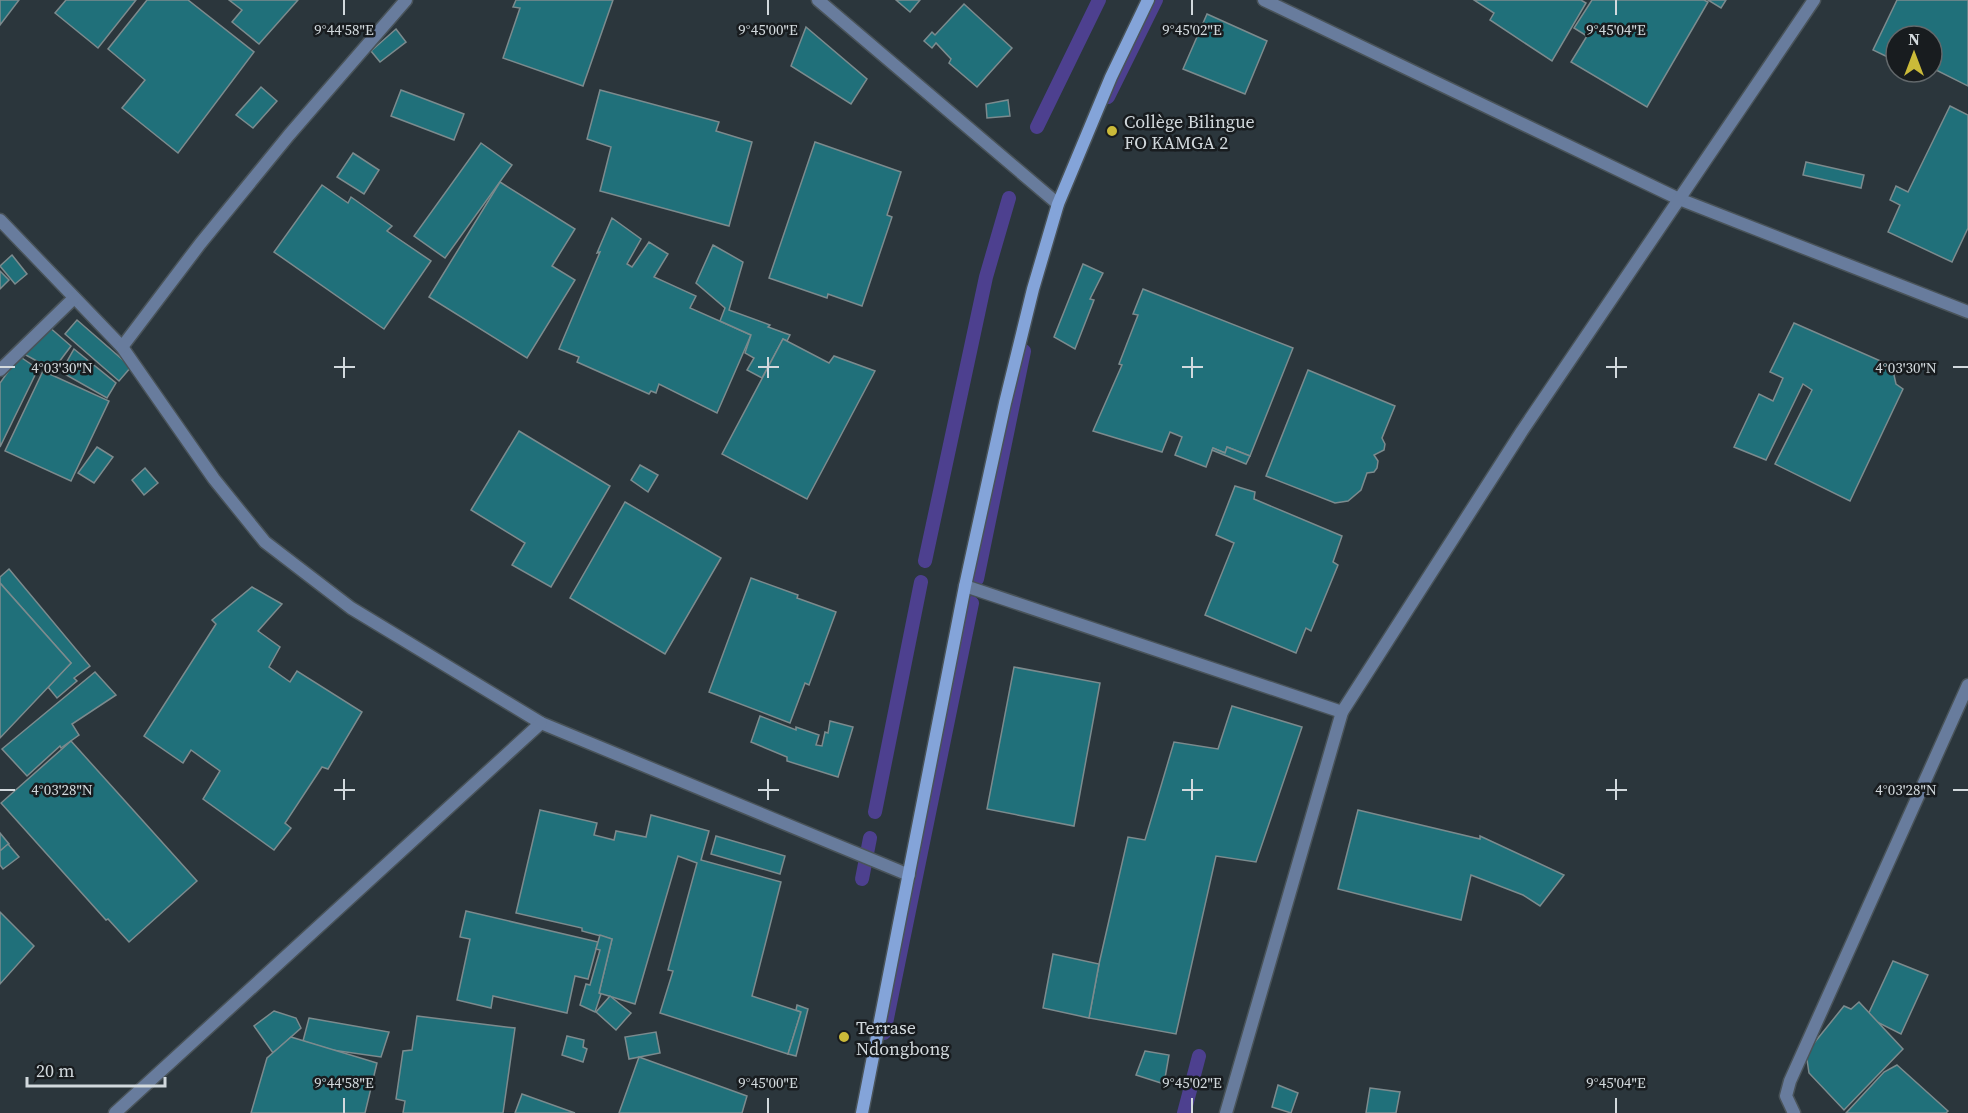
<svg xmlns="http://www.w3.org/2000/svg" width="1968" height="1113" font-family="'Source Serif 4',serif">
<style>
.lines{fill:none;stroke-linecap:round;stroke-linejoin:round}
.stream{stroke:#4d408f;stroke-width:14}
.building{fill:#20707a;stroke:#7c8b8e;stroke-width:1.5}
.street-casing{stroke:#495359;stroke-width:15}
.secondary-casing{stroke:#495359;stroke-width:15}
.street{stroke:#687c9d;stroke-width:12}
.secondary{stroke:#84a4d9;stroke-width:12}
.ticks{fill:none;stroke:#d2d9dd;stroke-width:2}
.poi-dot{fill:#cbba39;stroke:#181c1f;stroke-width:2}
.labels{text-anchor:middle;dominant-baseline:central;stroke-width:5;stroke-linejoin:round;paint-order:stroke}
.poi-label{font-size:18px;fill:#d2d9dd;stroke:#181c1f;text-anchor:start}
.ticks-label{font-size:15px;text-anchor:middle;fill:#d2d9dd;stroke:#181c1f;stroke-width:5;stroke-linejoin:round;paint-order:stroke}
</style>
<rect width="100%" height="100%" fill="#2b363c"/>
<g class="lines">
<g class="stream">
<polyline points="1108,97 1156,0"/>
<polyline points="1037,127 1099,0"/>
<polyline points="925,561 986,277 1009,198"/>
<polyline points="977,579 1024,351"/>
<polyline points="875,812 921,582"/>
<polyline points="862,879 870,838"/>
<polyline points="884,1033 972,603"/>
<polyline points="1184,1113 1199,1056"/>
</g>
</g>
<g class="building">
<polygon points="0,0 19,0 0,25"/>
<polygon points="66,0 136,0 98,48 55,13"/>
<polygon points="147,0 188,0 254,52 178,153 122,108 145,80 108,49"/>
<polygon points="229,0 298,0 259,44 232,22 242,10"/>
<polygon points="516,0 613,0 583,86 503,58 520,8 513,7"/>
<polygon points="896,0 920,0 910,12"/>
<polygon points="1474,0 1581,0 1586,3 1552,61 1490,20 1494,13"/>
<polygon points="1592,0 1704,0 1708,2 1647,107 1571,62 1587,36 1574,28"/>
<polygon points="1708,0 1726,0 1721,8"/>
<polygon points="1897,0 1968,0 1968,86 1932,68 1932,36 1896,36 1896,61 1873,50"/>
<polygon points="964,4 1012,48 977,87 949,63 951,59 936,43 932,48 924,41 932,32 935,35"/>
<polygon points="1207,14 1267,41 1245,94 1183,69"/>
<polygon points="806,27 867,79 851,104 791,66"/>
<polygon points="396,29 406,42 380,62 371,51"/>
<polygon points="261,87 277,101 253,128 236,115"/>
<polygon points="401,90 464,114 454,140 391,116"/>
<polygon points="600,90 719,122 716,131 752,142 729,226 600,191 611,147 587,139"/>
<polygon points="1008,100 1010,116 987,118 986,104"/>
<polygon points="1950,106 1968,115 1968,228 1952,262 1888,232 1900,205 1890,200 1896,186 1908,192"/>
<polygon points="815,142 901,172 887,215 892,217 862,306 828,294 827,298 769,278"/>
<polygon points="481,143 512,165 445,258 414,236"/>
<polygon points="353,153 379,170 364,194 337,177"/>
<polygon points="1806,162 1864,175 1861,188 1803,175"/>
<polygon points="500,182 575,229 552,266 575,280 527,358 429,297"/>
<polygon points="322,185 348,203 351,197 392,226 387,231 431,261 384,329 274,252"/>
<polygon points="612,218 641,239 627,264 632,267 649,242 668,254 654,277 696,296 690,308 751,335 717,413 659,384 656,393 651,391 649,394 577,362 579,357 559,349 600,252 597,253"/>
<polygon points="713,245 743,262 729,310 770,325 768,327 790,335 787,341 783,339 762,378 747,370 754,358 745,353 751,335 720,321 725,308 696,283"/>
<polygon points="12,255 27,274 15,284 0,266"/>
<polygon points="1083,264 1103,273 1090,299 1094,300 1075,349 1054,337"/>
<polygon points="0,271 9,280 0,289"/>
<polygon points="1143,289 1293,348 1250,456 1227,447 1225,453 1213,448 1206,467 1175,455 1182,437 1170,432 1162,452 1093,431 1122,365 1119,364 1138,315 1133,314"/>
<polygon points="77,320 131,367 119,381 65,334"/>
<polygon points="1794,323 1892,366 1896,384 1903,389 1850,501 1775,464 1812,390 1803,384 1766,460 1734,447 1759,394 1773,401 1783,378 1770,372"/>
<polygon points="48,326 71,346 53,370 24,354"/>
<polygon points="783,339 829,363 834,356 875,371 807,499 722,454"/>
<polygon points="74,349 116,383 107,398 61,372"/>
<polygon points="19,356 38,369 0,447 0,383"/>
<polygon points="1308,370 1395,406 1382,438 1385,444 1384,450 1374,455 1378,461 1377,468 1374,472 1367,473 1361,490 1348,501 1335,503 1266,476"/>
<polygon points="43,371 109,401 71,481 5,451"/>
<polygon points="519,431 610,486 551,587 512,565 525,543 471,510"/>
<polygon points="97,447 113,457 94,483 78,473"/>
<polygon points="1227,447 1250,456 1246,464 1212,450 1213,448 1225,453"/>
<polygon points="640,465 658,475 648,492 631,480"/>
<polygon points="145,468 158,483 144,495 132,480"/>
<polygon points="1235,486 1255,492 1254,499 1342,536 1333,562 1338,565 1311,631 1306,628 1296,653 1205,615 1234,543 1216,535"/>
<polygon points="625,502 721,558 665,654 570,598"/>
<polygon points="9,569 90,666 74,678 77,681 57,698 48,687 71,663 0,583 0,577"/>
<polygon points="751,578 798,595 797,598 836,612 809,685 805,683 790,723 709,692"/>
<polygon points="0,583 71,663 0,738"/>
<polygon points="252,587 282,604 258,631 280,647 269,667 290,682 297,671 362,712 328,769 322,767 285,823 291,828 274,850 203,799 220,771 191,750 183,763 144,736 216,624 212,620"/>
<polygon points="1014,667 1100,683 1074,826 987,809"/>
<polygon points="95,672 116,695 72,724 79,735 61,748 60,746 27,776 2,749"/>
<polygon points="1232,706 1302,727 1256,862 1216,856 1176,1034 1089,1018 1099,964 1128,837 1145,840 1174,742 1218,749"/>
<polygon points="760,716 796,730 796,727 819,735 816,745 822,746 825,732 828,733 830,721 853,727 838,777 787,761 787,757 751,742"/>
<polygon points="71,741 197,881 129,942 108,919 106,920 1,803"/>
<polygon points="540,810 597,823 594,835 614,840 616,831 646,837 651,815 709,831 701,860 781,882 752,996 801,1012 788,1054 660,1013 673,971 668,970 697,863 678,856 635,1004 599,993 612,939 582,931 582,928 516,913"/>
<polygon points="1358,810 1480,839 1480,836 1564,875 1540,906 1523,895 1471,875 1461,920 1338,889"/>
<polygon points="0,833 9,844 0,851"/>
<polygon points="716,836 785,856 780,874 711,854"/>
<polygon points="8,844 19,857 3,869 0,865 0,851"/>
<polygon points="466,911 598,942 588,979 575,976 567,1013 493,996 491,1008 457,1000 470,939 460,937"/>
<polygon points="0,912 34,946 0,984"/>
<polygon points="600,935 612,939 599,993 601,994 595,1012 580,1005 586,984 590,985 600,950 596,949"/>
<polygon points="1053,954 1099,964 1089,1018 1043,1008"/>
<polygon points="1893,961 1928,975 1901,1034 1867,1017"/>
<polygon points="610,996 631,1013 616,1030 596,1012"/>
<polygon points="1859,1002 1903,1049 1844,1110 1809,1073 1806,1053 1844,1006 1851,1009"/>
<polygon points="797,1005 808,1009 796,1056 788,1054 801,1012 796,1010"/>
<polygon points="274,1011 296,1018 301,1028 273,1053 254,1026"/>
<polygon points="417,1016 515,1028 503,1113 403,1113 405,1101 396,1099 403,1051 412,1050"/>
<polygon points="309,1018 389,1032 381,1057 332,1050 303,1041"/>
<polygon points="656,1032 660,1053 629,1059 625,1037"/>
<polygon points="567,1036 584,1040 583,1047 587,1049 583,1062 562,1055"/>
<polygon points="291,1037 377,1063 365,1113 251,1113 267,1058"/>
<polygon points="1145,1051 1169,1055 1164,1084 1136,1075"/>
<polygon points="639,1057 747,1096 742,1113 619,1113"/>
<polygon points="1897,1065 1948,1111 1946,1113 1846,1113 1884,1072"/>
<polygon points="1278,1085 1298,1093 1291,1113 1272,1107"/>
<polygon points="1370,1088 1400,1092 1396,1113 1366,1113"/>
<polygon points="522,1094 575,1113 515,1113"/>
</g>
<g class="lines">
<g class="street-casing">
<g id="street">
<polyline points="818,0 1058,204"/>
<polyline points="1264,0 1679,199 1968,312"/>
<polyline points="0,220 122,347 214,479 265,542 351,608 541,723 909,875"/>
<polyline points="122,347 200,244 289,135 406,0"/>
<polyline points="0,370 74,298"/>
<polyline points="965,586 1342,712"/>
<polyline points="115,1113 541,723"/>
<polyline points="1226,1113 1342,712 1522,431 1814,0"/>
<polyline points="1794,1113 1786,1096 1790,1081 1968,685"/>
</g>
</g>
<g class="secondary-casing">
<polyline id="secondary" points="862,1113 965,586 1005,403 1033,289 1058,204 1111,77 1148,0"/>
</g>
<use href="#street" class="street"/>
<use href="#secondary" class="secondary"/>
</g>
<path class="ticks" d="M344 0V15M768 0V15M1192 0V15M1616 0V15M344 357V378M768 357V378M1192 357V378M1616 357V378M0 367H15M334 367H355M758 367H779M1182 367H1203M1606 367H1627M1953 367H1968M344 779V800M768 779V800M1192 779V800M1616 779V800M0 790H15M334 790H355M758 790H779M1182 790H1203M1606 790H1627M1953 790H1968M344 1098V1113M768 1098V1113M1192 1098V1113M1616 1098V1113"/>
<g class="poi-dot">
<circle cx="1112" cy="131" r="6"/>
<circle cx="844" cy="1037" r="6"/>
</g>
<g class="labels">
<g class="poi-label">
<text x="1124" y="121">Collège Bilingue<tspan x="1124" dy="21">FO KAMGA 2</tspan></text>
<text x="856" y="1027">Terrase<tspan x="856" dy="21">Ndongbong</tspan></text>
</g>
</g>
<g class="ticks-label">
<text x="344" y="35">9°44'58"E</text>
<text x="768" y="35">9°45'00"E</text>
<text x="1192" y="35">9°45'02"E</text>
<text x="1616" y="35">9°45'04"E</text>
<text x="62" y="373">4°03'30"N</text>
<text x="1906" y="373">4°03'30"N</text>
<text x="62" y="795">4°03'28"N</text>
<text x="1906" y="795">4°03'28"N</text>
<text x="344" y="1088">9°44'58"E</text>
<text x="768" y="1088">9°45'00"E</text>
<text x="1192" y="1088">9°45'02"E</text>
<text x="1616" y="1088">9°45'04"E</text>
</g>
<g transform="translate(1914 54)"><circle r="28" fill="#181c1f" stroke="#62686b" stroke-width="1.5"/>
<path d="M0-4.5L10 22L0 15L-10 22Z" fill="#cbba39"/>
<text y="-9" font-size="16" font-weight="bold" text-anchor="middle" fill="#d2d9dd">N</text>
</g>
<path d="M27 1077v9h138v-9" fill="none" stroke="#d2d9dd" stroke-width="3"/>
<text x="36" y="1077" font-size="18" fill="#d2d9dd" stroke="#181c1f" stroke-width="4.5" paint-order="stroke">20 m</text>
</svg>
